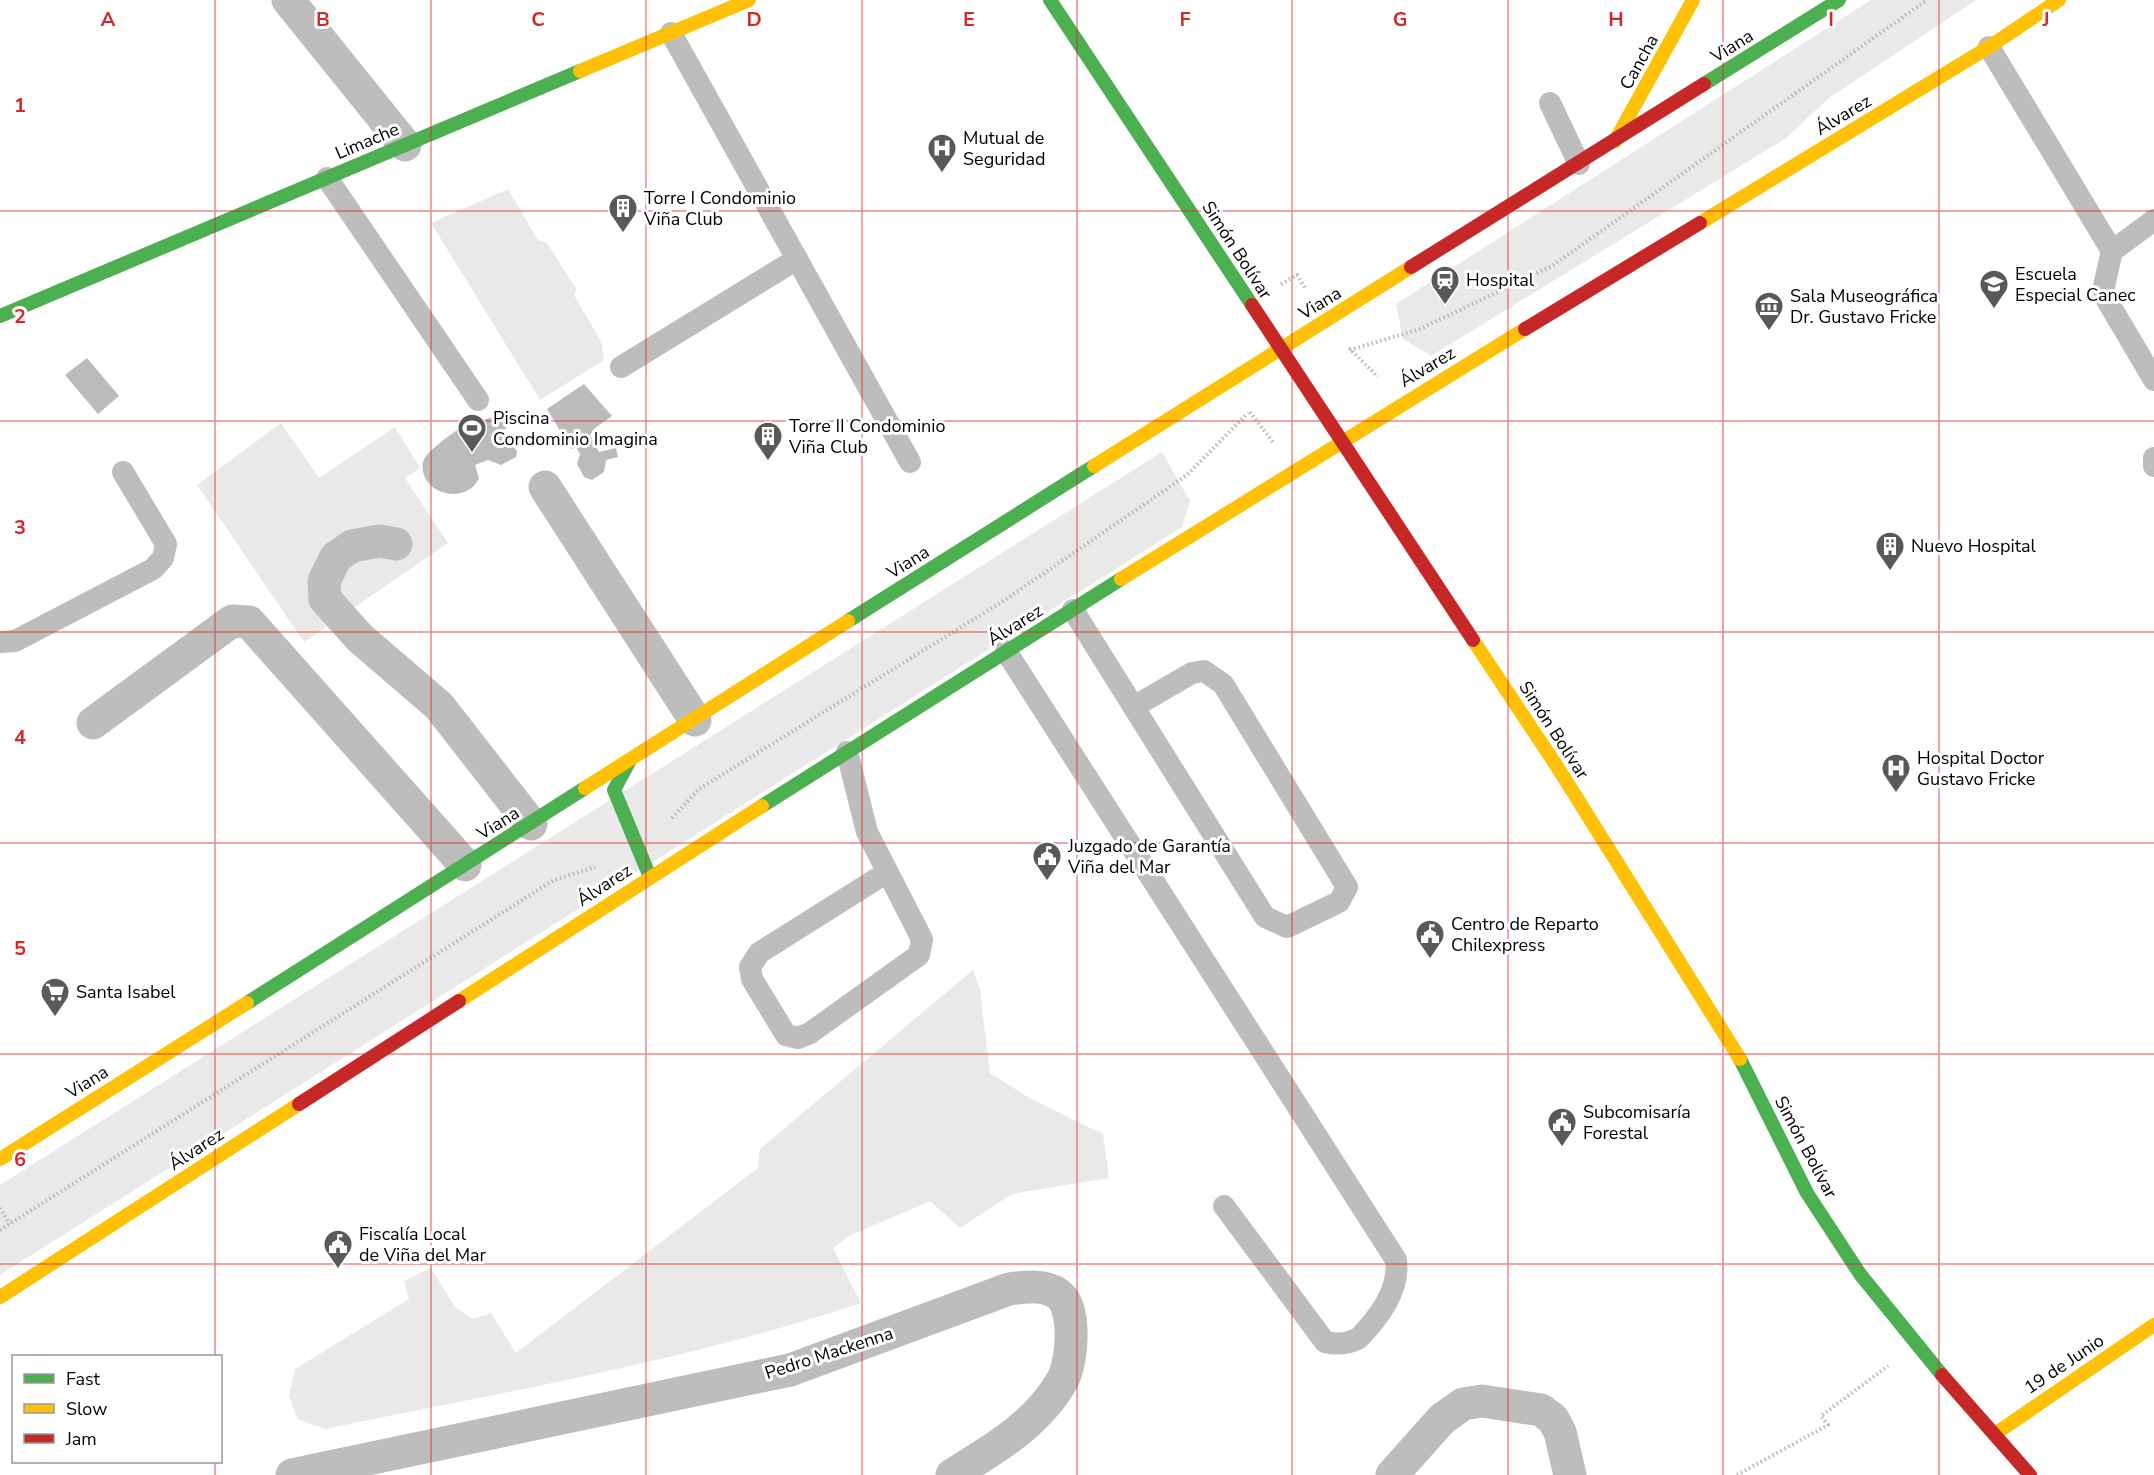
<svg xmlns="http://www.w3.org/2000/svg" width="2154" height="1475" font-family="'Nunito Sans',sans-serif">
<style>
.green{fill:#e9e9e9}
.water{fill:#bbb}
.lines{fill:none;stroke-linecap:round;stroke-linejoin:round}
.path{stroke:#b8b8b8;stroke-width:4;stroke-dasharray:1.5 3;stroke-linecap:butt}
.lane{stroke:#bdbdbd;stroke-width:22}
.street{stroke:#bdbdbd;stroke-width:33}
.fast{stroke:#4caf50;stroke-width:14}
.slow{stroke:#ffc107;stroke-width:14}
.jam{stroke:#c62828;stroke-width:14}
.grid{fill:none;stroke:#d62828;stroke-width:1.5;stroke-opacity:0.55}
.labels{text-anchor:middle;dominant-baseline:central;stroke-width:6;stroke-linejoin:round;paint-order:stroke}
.street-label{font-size:18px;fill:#000;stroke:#fff}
.poi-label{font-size:18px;fill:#000;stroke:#fff;text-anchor:start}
.grid-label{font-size:20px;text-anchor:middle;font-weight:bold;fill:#d62828;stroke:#fff;stroke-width:6;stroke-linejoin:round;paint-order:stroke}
</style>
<rect width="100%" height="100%" fill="#fff"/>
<g class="green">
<polygon points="1871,0 1976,0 1829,98 1786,138 1431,356 1403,339 1396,304"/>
<polygon points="508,189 538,240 547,243 577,290 574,295 602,343 604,360 540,400 431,223"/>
<polygon points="281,423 319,478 395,427 420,468 405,478 448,543 304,642 197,485"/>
<polygon points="1162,452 1190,501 1182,527 0,1275 0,1185"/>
<path d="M973 970 980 990 990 1073 1031 1099 1103 1134 1109 1178 1012 1194 960 1228 930 1201 849 1236 833 1248 861 1303C686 1361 505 1392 325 1429L298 1419 289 1397 295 1369 409 1299 404 1281 431 1268 455 1307 473 1319 491 1313 516 1353 758 1168 760 1149Z"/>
</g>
<g class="water">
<polygon points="87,358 119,396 98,414 65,375"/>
<polygon points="584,384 612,416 595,428 590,435 599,452 616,448 618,457 606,460 604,472 592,480 584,477 577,464 580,454 576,447 571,449 547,409"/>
<path d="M498 414 507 427 501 434 517 451 516 457 501 465 488 460 475 465 479 478C467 506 418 495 423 462 425 452 458 428 468 424 478 419 484 422 498 414Z"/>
</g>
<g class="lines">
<g class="path">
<polyline points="1281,284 1297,275 1306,289"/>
<polyline points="1349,348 1378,377"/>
<polyline points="1350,350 1420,329 1552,266 1927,0"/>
<polyline points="1250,412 1273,442"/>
<polyline points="672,818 699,789 1002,602 1187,475 1248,413"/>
<polyline points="0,1208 10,1224"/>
<polyline points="0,1230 554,880 595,867"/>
<polyline points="1737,1475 1828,1425 1821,1416 1888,1366"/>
</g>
<g class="lane">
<polyline points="671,33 910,462"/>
<polyline points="1989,47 2112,251 2154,220"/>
<polyline points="1550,103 1579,164"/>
<polyline points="327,178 478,400"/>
<polyline points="2112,251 2104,286 2105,297 2154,380"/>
<polyline points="621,367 797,259"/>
<polyline points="2154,458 2154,466"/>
<polyline points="1073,610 1265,917 1287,927 1339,902 1347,887 1223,684 1204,671 1192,673 1135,706"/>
<polyline points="0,642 15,641 153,569 163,558 166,544 123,472"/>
<path d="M1006 651 1396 1260C1400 1290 1379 1317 1359 1338 1348 1344 1337 1345 1325 1342L1224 1206"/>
<polyline points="847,752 867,832 922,939 919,955 810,1033 798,1038 786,1035 752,979 750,967 759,953 886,873"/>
</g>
<g class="street">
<polyline points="288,0 405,145"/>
<polyline points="545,487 695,720"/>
<polyline points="396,544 379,541 352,546 336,557 324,581 325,599 360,638 439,706 531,824"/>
<polyline points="93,723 232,621 249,622 465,865"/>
<path d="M292 1475 790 1370 1009 1289C1024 1287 1045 1284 1058 1294 1077 1307 1072 1359 1064 1377 1059 1387 1051 1398 1043 1407 1018 1436 984 1455 952 1475"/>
<polyline points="1392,1475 1442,1419 1463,1404 1482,1401 1541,1410 1553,1419 1560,1432 1570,1475"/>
</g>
<g class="fast">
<polyline points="1050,0 1252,305"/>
<polyline points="1704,84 1839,0"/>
<polyline points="0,316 580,71"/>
<polyline points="848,621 1094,466"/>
<polyline points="629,762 614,790 650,877"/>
<polyline points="762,806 1121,579"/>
<polyline points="247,1003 585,788"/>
<polyline points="1740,1059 1807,1193 1860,1274 1942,1375"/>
</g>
<g class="slow">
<polyline points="580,71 749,0"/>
<polyline points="1615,141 1693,0"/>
<polyline points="1700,223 1989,47 2059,0"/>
<polyline points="1094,466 1411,267"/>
<polyline points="1121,579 1525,329"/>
<polyline points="1473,640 1558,768 1740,1059"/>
<polyline points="585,788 848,621"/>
<polyline points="459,1001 762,806"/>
<polyline points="0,1159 247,1003"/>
<polyline points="0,1297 299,1104"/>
<polyline points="1995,1434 2154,1325"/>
</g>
<g class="jam">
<polyline points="1411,267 1704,84"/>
<polyline points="1252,305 1473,640"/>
<polyline points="1525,329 1700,223"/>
<polyline points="299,1104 459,1001"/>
<polyline points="1942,1375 2030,1475"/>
</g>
</g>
<path class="grid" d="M215 0V1356M431 0V1475M646 0V1475M862 0V1475M1077 0V1475M1292 0V1475M1508 0V1475M1723 0V1475M1939 0V1475M0 211H2154M0 421H2154M0 632H2154M0 843H2154M0 1054H2154M0 1264H2154M215 1462V1475"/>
<defs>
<g id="hospital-pin" transform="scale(1.5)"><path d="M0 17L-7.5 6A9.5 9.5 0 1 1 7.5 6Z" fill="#595959" stroke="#fff"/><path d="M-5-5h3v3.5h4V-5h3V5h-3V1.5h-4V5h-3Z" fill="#fff"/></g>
<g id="building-pin" transform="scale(1.5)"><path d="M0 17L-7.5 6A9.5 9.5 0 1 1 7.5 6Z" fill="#595959" stroke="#fff"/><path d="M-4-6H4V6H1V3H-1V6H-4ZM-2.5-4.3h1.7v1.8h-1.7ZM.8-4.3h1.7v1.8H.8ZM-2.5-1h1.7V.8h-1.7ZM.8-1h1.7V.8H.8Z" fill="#fff"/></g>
<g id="station-pin" transform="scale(1.5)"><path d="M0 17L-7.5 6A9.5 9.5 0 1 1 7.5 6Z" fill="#595959" stroke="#fff"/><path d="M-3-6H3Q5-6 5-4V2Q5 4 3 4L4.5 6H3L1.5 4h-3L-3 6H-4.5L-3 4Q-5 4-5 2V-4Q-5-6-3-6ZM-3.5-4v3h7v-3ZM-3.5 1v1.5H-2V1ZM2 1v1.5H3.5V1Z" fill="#fff"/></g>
<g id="school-pin" transform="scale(1.5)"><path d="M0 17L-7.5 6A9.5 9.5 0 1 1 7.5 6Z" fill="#595959" stroke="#fff"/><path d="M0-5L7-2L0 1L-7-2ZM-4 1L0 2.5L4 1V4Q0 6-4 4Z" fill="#fff"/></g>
<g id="museum-pin" transform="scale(1.5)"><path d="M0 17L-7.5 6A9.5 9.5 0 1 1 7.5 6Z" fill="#595959" stroke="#fff"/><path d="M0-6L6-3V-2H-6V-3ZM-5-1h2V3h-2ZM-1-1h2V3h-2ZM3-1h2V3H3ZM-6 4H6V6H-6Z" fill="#fff"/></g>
<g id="stadium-pin" transform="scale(1.5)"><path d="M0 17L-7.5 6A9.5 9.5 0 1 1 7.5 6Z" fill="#595959" stroke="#fff"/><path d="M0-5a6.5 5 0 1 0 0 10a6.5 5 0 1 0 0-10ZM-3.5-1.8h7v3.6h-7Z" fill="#fff"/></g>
<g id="civic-pin" transform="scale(1.5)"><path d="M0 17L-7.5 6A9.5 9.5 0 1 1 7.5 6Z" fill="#595959" stroke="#fff"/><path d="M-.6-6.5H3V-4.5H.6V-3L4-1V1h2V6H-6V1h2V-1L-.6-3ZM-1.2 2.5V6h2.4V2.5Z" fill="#fff"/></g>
<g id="supermarket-pin" transform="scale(1.5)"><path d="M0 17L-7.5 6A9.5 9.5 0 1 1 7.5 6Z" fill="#595959" stroke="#fff"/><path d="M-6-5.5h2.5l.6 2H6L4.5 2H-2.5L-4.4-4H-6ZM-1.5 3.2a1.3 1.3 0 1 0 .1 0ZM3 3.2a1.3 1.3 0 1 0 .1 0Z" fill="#fff"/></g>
</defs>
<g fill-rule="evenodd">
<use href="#hospital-pin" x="942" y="148"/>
<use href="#building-pin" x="623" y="208"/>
<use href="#station-pin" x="1445" y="280"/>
<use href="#school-pin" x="1994" y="284"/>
<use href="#museum-pin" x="1769" y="306"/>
<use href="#stadium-pin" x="472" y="428"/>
<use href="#building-pin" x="768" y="436"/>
<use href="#building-pin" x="1890" y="546"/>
<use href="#hospital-pin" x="1896" y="768"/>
<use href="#civic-pin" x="1047" y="856"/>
<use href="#civic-pin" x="1430" y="934"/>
<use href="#supermarket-pin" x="55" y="992"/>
<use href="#civic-pin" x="1562" y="1122"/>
<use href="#civic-pin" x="338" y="1244"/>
</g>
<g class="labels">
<g class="street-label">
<text transform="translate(1732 46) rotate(-32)">Viana</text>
<text transform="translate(1639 62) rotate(-61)">Cancha</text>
<text transform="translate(1843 115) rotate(-31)">Álvarez</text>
<text transform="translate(367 141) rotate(-23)">Limache</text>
<text transform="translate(1237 250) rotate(57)">Simón Bolívar</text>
<text transform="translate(1320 303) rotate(-31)">Viana</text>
<text transform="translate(1427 367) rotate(-31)">Álvarez</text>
<text transform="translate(908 562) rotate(-32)">Viana</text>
<text transform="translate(1015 625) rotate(-32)">Álvarez</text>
<text transform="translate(1554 730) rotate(57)">Simón Bolívar</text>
<text transform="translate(498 823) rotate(-32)">Viana</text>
<text transform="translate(604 885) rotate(-33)">Álvarez</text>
<text transform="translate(87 1082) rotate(-32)">Viana</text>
<text transform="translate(1806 1147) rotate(62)">Simón Bolívar</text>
<text transform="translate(196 1149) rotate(-33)">Álvarez</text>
<text transform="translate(829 1353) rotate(-18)">Pedro Mackenna</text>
<text transform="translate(2064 1364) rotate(-34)">19 de Junio</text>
</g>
<g class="poi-label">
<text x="963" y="138">Mutual de<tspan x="963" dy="21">Seguridad</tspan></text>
<text x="644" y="198">Torre I Condominio<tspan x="644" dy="21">Viña Club</tspan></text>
<text x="2015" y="274">Escuela<tspan x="2015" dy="21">Especial Canec</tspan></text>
<text x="1466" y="280">Hospital</text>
<text x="1790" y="296">Sala Museográfica<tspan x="1790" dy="21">Dr. Gustavo Fricke</tspan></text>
<text x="493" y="418">Piscina<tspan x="493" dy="21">Condominio Imagina</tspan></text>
<text x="789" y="426">Torre II Condominio<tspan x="789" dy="21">Viña Club</tspan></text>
<text x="1911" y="546">Nuevo Hospital</text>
<text x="1917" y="758">Hospital Doctor<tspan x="1917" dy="21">Gustavo Fricke</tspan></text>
<text x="1068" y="846">Juzgado de Garantía<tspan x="1068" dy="21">Viña del Mar</tspan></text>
<text x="1451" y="924">Centro de Reparto<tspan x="1451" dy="21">Chilexpress</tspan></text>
<text x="76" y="992">Santa Isabel</text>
<text x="1583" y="1112">Subcomisaría<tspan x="1583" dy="21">Forestal</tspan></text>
<text x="359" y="1234">Fiscalía Local<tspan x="359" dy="21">de Viña del Mar</tspan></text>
</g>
</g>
<g class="grid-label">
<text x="108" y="26">A</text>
<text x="323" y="26">B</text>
<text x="538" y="26">C</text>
<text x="754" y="26">D</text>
<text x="969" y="26">E</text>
<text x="1185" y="26">F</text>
<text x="1400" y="26">G</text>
<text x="1616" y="26">H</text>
<text x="1831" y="26">I</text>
<text x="2046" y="26">J</text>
<text x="20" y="112">1</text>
<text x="20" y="323">2</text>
<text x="20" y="534">3</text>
<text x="20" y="744">4</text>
<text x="20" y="955">5</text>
<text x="20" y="1166">6</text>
</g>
<rect x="12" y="1355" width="210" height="108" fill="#ffffff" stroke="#999999" stroke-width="1.5"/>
<rect x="24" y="1374" width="30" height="9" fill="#4caf50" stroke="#999999" stroke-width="1.5"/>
<text x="66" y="1385" font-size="18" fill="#000000">Fast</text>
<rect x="24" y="1404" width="30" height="9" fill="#ffc107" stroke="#999999" stroke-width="1.5"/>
<text x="66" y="1415" font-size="18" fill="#000000">Slow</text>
<rect x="24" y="1434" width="30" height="9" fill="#c62828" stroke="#999999" stroke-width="1.5"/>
<text x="66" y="1445" font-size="18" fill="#000000">Jam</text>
</svg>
